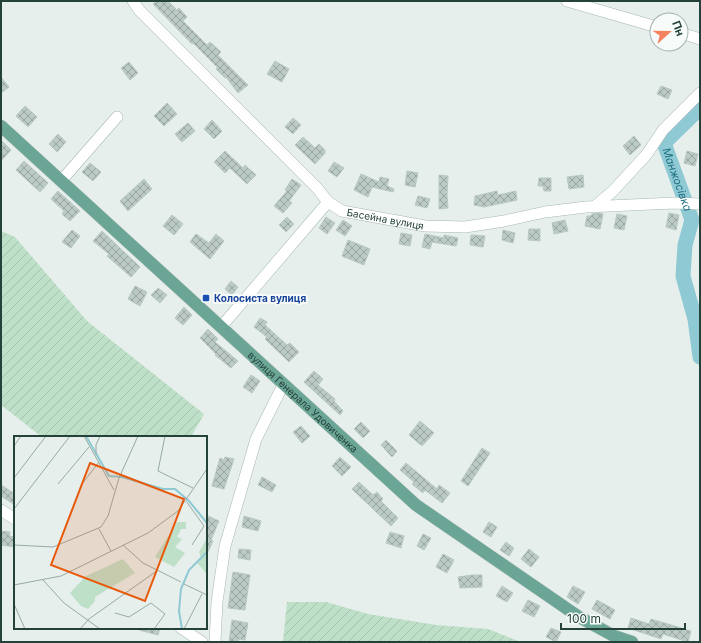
<svg xmlns="http://www.w3.org/2000/svg" width="701" height="643" font-family="Inter,sans-serif">
<style>
.garden{fill:url(#garden-furrows)}
.lines{fill:none;stroke-linecap:round;stroke-linejoin:round}
.river{stroke:#8ec9d4;stroke-width:15}
.building{fill:url(#building-cross-hatch);stroke:#b8c9c2}
.minor-casing{stroke:#a8b8b2;stroke-width:12}
.major-casing{stroke:#c2cac8;stroke-width:13}
.minor{stroke:#fff;stroke-width:11}
.major{stroke:#6aa596;stroke-width:12}
.transit-dot{fill:#1a4fb4;stroke:#f7fbf9;stroke-width:1.5}
.labels{text-anchor:middle;dominant-baseline:central;stroke-width:4;stroke-linejoin:round;paint-order:stroke}
.street-label{font-size:10px;fill:#24423a;stroke:#f7fbf9}
.transit-label{font-size:10px;font-weight:bold;fill:#164399;stroke:#f7fbf9;text-anchor:start}
.water-label{font-size:11px;font-style:italic;fill:#1c6f80;stroke:#f7fbf9}
.inset-river{fill:none;stroke:#8ec9d4;stroke-width:2}
.inset-road{fill:none;stroke:#98aaa4;stroke-width:1}
.view{fill:#e8590c;fill-opacity:0.15;stroke:#e8590c;stroke-width:2}
.inset-edge{fill:none;stroke:#24423a;stroke-width:2}
</style>
<defs>
<pattern id="garden-furrows" width="10" height="10" patternUnits="userSpaceOnUse"><rect width="10" height="10" fill="#bfe0c8"/><path d="M-1 1l2-2M0 10L10 0M9 11l2-2" fill="none" stroke="#a4c1ad"/></pattern>
<pattern id="building-cross-hatch" width="8" height="8" patternUnits="userSpaceOnUse"><rect width="8" height="8" fill="#bbcac4"/><path d="M0 0l8 8M0 8l8-8" fill="none" stroke="#98a6a0"/></pattern>
</defs>
<rect width="100%" height="100%" fill="#e6efeb"/>
<g class="garden">
<polygon points="1,231 15,237 87,321 204,414 191,437 42,437 1,405"/>
<polygon points="287,602 326,602 368,614 436,625 488,629 521,642 283,642"/>
</g>
<g class="lines">
<path class="river" id="s1" d="M700 108 664 143 692 220 685 245 683 276 695 319 700 357"/>
</g>
<g class="building">
<polygon points="156,1 168,1 177,10 179,8 187,17 183,21 207,45 210,42 221,52 218,55 248,85 238,93 226,77 225,78 216,69 218,68 193,43 192,44 153,4"/>
<polygon points="275,61 289,69 282,82 267,74"/>
<polygon points="129,62 138,73 130,80 121,68"/>
<polygon points="1,77 9,87 1,93"/>
<polygon points="661,86 672,90 668,99 657,94"/>
<polygon points="167,103 177,114 164,126 154,116"/>
<polygon points="25,106 37,117 28,127 16,116"/>
<polygon points="293,118 301,125 293,134 285,127"/>
<polygon points="212,120 222,131 214,139 204,129"/>
<polygon points="188,123 195,131 182,142 175,134"/>
<polygon points="58,134 66,142 57,152 49,144"/>
<polygon points="634,136 641,145 630,155 623,146"/>
<polygon points="303,137 315,148 319,144 325,150 325,153 315,164 295,145"/>
<polygon points="1,140 11,150 1,161"/>
<polygon points="225,151 243,168 245,165 256,175 247,184 230,168 225,173 214,162"/>
<polygon points="687,151 698,154 695,166 684,163"/>
<polygon points="24,161 48,183 40,192 16,170"/>
<polygon points="334,162 344,168 337,177 328,171"/>
<polygon points="90,163 101,172 93,181 82,172"/>
<polygon points="407,171 418,173 415,187 405,185"/>
<polygon points="361,174 379,182 380,177 389,179 387,186 394,189 393,192 372,187 368,197 354,190"/>
<polygon points="439,175 448,176 447,195 448,208 439,209"/>
<polygon points="583,175 584,187 569,189 567,177"/>
<polygon points="539,178 551,178 551,191 544,191 543,186 538,186"/>
<polygon points="144,179 152,189 128,211 120,201"/>
<polygon points="292,179 301,185 289,201 292,203 283,213 274,206 287,191 285,190"/>
<polygon points="58,191 80,211 70,221 62,214 64,211 51,199"/>
<polygon points="497,191 498,195 516,191 517,200 484,207 474,205 475,196"/>
<polygon points="418,196 430,199 427,208 415,205"/>
<polygon points="599,213 603,214 600,229 585,226 587,216 591,216 592,214"/>
<polygon points="669,213 679,215 676,230 666,227"/>
<polygon points="617,214 627,216 624,230 614,228"/>
<polygon points="172,215 183,224 174,235 163,226"/>
<polygon points="287,217 294,224 286,232 279,225"/>
<polygon points="326,217 335,223 327,234 319,228"/>
<polygon points="343,220 352,226 345,236 336,230"/>
<polygon points="565,220 568,231 554,234 552,223"/>
<polygon points="529,229 540,229 540,241 528,240"/>
<polygon points="72,230 80,236 71,248 62,242"/>
<polygon points="503,230 515,233 513,243 502,240"/>
<polygon points="102,231 140,267 131,277 107,256 109,254 93,241"/>
<polygon points="401,233 412,235 410,246 399,244"/>
<polygon points="196,234 209,243 216,234 224,241 210,259 190,242"/>
<polygon points="425,234 444,238 444,235 458,238 456,246 432,242 430,249 422,247"/>
<polygon points="471,235 485,236 483,247 470,245"/>
<polygon points="348,240 370,249 364,265 342,256"/>
<polygon points="231,281 238,287 232,295 225,289"/>
<polygon points="135,286 147,292 140,306 128,299"/>
<polygon points="158,288 167,295 160,303 151,295"/>
<polygon points="184,307 192,315 183,325 175,318"/>
<polygon points="260,318 267,322 265,325 287,345 290,343 299,352 289,362 265,339 267,337 254,327"/>
<polygon points="208,329 218,339 215,342 238,361 231,368 215,355 216,354 200,338"/>
<polygon points="314,371 323,379 318,385 335,399 334,401 343,411 340,415 304,382"/>
<polygon points="251,375 260,381 252,393 243,387"/>
<polygon points="420,421 434,433 422,446 409,435"/>
<polygon points="361,422 370,431 363,438 354,429"/>
<polygon points="301,426 310,436 302,443 293,432"/>
<polygon points="386,440 397,451 392,457 381,445"/>
<polygon points="482,448 490,453 468,486 461,481"/>
<polygon points="225,457 234,459 224,489 212,486 220,458 224,460"/>
<polygon points="340,457 351,467 342,476 332,466"/>
<polygon points="406,463 437,489 439,485 450,493 442,503 425,490 423,493 412,484 414,482 400,470"/>
<polygon points="262,477 276,485 272,492 258,485"/>
<polygon points="359,482 373,495 377,492 383,499 381,501 398,518 391,526 352,489"/>
<polygon points="1,485 15,494 15,505 1,496"/>
<polygon points="206,515 219,521 211,540 213,541 206,556"/>
<polygon points="244,516 261,521 258,531 242,527"/>
<polygon points="489,522 497,527 491,537 483,532"/>
<polygon points="1,531 10,532 9,536 15,537 15,547 1,545"/>
<polygon points="390,532 404,536 401,548 386,543"/>
<polygon points="423,534 431,538 424,550 417,546"/>
<polygon points="506,542 514,548 509,556 500,550"/>
<polygon points="239,549 251,550 250,560 238,558"/>
<polygon points="529,549 539,557 531,567 521,559"/>
<polygon points="443,554 454,560 447,573 436,567"/>
<polygon points="233,572 250,575 245,610 228,608"/>
<polygon points="472,575 482,575 482,587 460,588 458,577"/>
<polygon points="502,586 513,593 507,602 496,596"/>
<polygon points="573,586 585,592 578,604 567,597"/>
<polygon points="528,600 540,606 534,617 522,611"/>
<polygon points="597,600 615,610 610,619 592,609"/>
<polygon points="631,618 649,624 651,619 691,631 688,642 663,634 661,639 628,628"/>
<polygon points="232,620 248,623 245,640 239,639 238,642 229,642"/>
<polygon points="139,628 160,628 158,635 139,630"/>
<polygon points="551,628 561,632 556,642 546,637"/>
</g>
<g class="lines">
<g class="minor-casing">
<g id="minor">
<path id="s2" d="M133 1 140 11 317 188 328 202 342 211 425 226 465 227 504 221 545 212 586 207 674 203 700 204"/>
<polyline points="567,1 657,27"/>
<polyline points="681,33 700,39"/>
<polyline points="61,181 117,117"/>
<polyline points="594,207 613,191 647,154 663,130 700,93"/>
<polyline points="221,327 328,202"/>
<polyline points="1,510 15,519"/>
<polyline points="181,628 202,642"/>
<polyline points="215,642 217,602 225,546 256,439 283,385"/>
</g>
</g>
<g class="major-casing">
<g id="major">
<path id="s3" d="M1 126 416 505 579 617 614 636 632 642"/>
</g>
</g>
<use href="#minor" class="minor"/>
<use href="#major" class="major"/>
</g>
<rect class="transit-dot" x="202" y="294" width="8" height="8" rx="2"/>
<g class="labels">
<g class="street-label">
<text stroke="none"><textPath href="#s2" startOffset="341">Басейна вулиця</textPath></text>
<text stroke="none"><textPath href="#s3" startOffset="409">вулиця Генерала Удовиченка</textPath></text>
</g>
<g class="transit-label">
<text x="214" y="298">Колосиста вулиця</text>
</g>
<g class="water-label">
<text stroke="none"><textPath href="#s1" startOffset="89">Манжосівка</textPath></text>
</g>
</g>
<g transform="translate(14 436)">
<rect width="193" height="193" fill="#e6efeb"/>
<path d="M193 102V138L183 127 187 122 185 116Z" fill="#bfe0c8"/>
<path d="M163 86H172V93H167L163 101 168 103 161 111 171 117 160 131 141 121ZM109 123 121 137 81 161V165L74 173 67 170 56 157 72 140Z" fill="#bfe0c8"/>
<path class="inset-river" d="M72 0 95 40 108 41 149 53H161L175 65 193 87M168 193 165 175 167 153 175 134 193 116"/>
<path class="inset-road" d="M70 0 100 54M151 0 144 35 179 52M0 10 7 0M82 19V9L86 0M0 42 32 0M44 48 75 11M68 48 85 26M172 65 190 90 178 109M0 73 56 0M85 93 97 115M0 109 39 111 87 91 94 80 105 42 124 0M109 109 129 127 167 146M29 144 50 167 86 193M170 148 193 159M0 149 47 140 134 97 164 75 193 33M0 168 11 193M101 177 115 181 137 167 151 178 140 193M66 193 75 183 144 134M170 193 188 158"/>
<path class="view" d="M76 27 170 63 131 165 37 129Z"/>
<rect width="193" height="193" class="inset-edge"/>
</g>
<rect width="701" height="643" fill="none" stroke="#24423a" stroke-width="4"/>
<g transform="translate(669 32) rotate(69)"><circle r="19" fill="#f7fbf9" stroke="#a3b1ad"/>
<path d="M0-3L7 15L0 10L-7 15Z" fill="#f4845f"/>
<text y="-6" font-size="11" font-weight="bold" text-anchor="middle" fill="#24423a">Пн</text>
</g>
<path d="M561 623v6h124v-6" fill="none" stroke="#24423a" stroke-width="2"/>
<text x="567" y="623" font-size="12" fill="#24423a" stroke="#f7fbf9" stroke-width="3" paint-order="stroke">100 m</text>
</svg>
